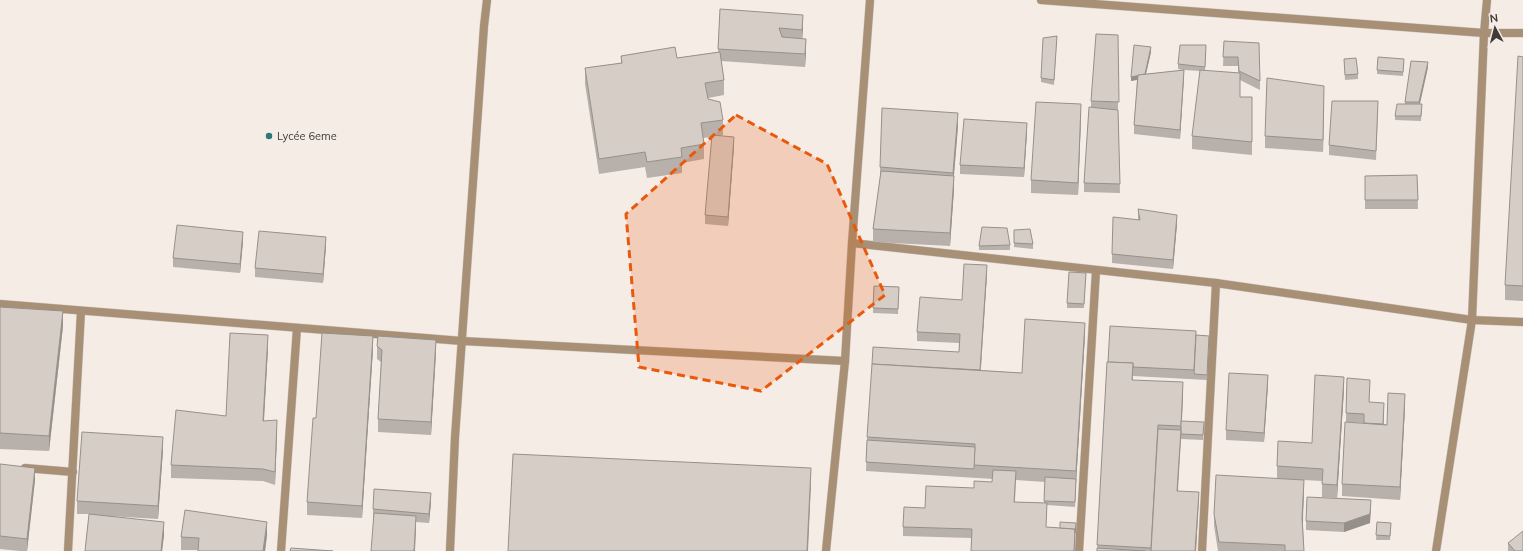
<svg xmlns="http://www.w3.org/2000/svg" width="1523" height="551" font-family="Mulish,sans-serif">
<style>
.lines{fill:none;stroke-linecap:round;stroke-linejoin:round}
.minor-casing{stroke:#d1c9c3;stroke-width:9}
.tertiary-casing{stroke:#d1c9c3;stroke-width:9}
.minor{stroke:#a79075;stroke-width:8}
.tertiary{stroke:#a79075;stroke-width:8}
.wall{fill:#b8b0ab;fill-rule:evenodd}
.shaded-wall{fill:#96908b}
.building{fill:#d6cdc7;stroke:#96908b}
.marked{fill:#e8590c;fill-opacity:0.2;stroke:#e8590c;stroke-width:3;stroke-dasharray:8 5;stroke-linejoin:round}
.poi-dot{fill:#2d777a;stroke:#f6ece6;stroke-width:1.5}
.labels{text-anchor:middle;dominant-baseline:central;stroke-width:3;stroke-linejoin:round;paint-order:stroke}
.poi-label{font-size:11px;fill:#3f3b39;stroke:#f6ece6;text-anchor:start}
</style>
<rect width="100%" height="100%" fill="#f6ece6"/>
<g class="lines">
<g class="minor-casing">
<g id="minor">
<polyline points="1041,0 1484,33 1523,33"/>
<polyline points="852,243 1216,283 1472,320 1523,322"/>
<polyline points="0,304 462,341 845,361"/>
<polyline points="25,468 73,472"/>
<polyline points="68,551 81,311"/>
<polyline points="281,551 297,328"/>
<polyline points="826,551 845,361 852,243 870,0"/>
<polyline points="1079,551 1096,271"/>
<polyline points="1202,551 1216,283"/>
<polyline points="1436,551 1472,320 1484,33 1487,0"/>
</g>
</g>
<g class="tertiary-casing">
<polyline id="tertiary" points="450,551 455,437 484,26 487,0"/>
</g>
<use href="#minor" class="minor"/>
<use href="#tertiary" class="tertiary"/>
</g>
<g class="wall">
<polygon points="720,9 803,28 802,39 806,52 805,67 721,61 724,80 724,95 708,98 708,99 723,120 723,135 721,136 734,146 728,226 705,224 705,215 712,137 703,138 704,144 704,159 682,163 682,173 647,178 645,167 599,174 585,84 585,68 621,63 621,56 677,58 718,52"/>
<polygon points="1118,35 1118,111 1120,193 1084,192 1084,183 1091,107 1091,101"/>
<polygon points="1057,36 1054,85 1041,82 1041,78"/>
<polygon points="1224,41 1260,81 1260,90 1240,80 1240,97 1252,97 1252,155 1192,149 1192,136 1200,71 1184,70 1180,139 1134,134 1134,125 1137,80 1131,81 1151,52 1146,74 1183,70 1178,69 1178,64 1206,50 1205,71 1238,73 1238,66 1223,66"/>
<polygon points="1523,57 1523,301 1505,300 1505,285"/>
<polygon points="1344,59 1358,74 1358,79 1345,80"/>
<polygon points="1404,63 1403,76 1377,74 1377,70"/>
<polygon points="1428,67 1420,104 1422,109 1421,121 1395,120 1395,116 1405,104 1405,102"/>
<polygon points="1324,99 1323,152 1265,148 1265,136"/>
<polygon points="1378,110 1376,160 1329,155 1329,145"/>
<polygon points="1081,117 1078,195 1031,193 1031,180"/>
<polygon points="958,126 954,176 954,189 950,246 873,242 873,229 880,179 880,167"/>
<polygon points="1027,132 1024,177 960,174 960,165"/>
<polygon points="1417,175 1418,209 1365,209 1365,176"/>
<polygon points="1138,209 1177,224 1173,269 1112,263 1112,254 1138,220"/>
<polygon points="1014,230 1033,244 1033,249 1014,247"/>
<polygon points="243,241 240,273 173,267 173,258"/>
<polygon points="1010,245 1010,250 979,250 979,246"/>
<polygon points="326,246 323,283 255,277 255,268"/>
<polygon points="1086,273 1084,308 1067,308 1067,303"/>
<path d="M987 274 980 370 1022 373 1085 335 1076 484 1075 507 1047 505 1046 527 1060 528 1076 523 1075 551H971V538L903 536V527L925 508 974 488 992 482 993 479 866 471 867 437 959 352V343L917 341V332L962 300ZM1016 480 1045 482 1044 503 1015 502Z"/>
<polygon points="874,286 899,287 898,314 873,313"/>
<polygon points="0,307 63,326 49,451 0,449"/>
<polygon points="1196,335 1209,336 1207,380 1133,376 1133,380 1183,395 1182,421 1204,427 1203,440 1181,439 1178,491 1199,501 1196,551 1097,551 1107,362"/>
<polygon points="377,346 436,352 431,435 378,432 378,419 381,362 377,359"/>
<polygon points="268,348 264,421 277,433 275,485 263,481 171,478 171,465 226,416"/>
<polygon points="373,349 362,518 307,515 307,502 316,418"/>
<polygon points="1268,384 1264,442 1226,440 1226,430"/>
<polygon points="1344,389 1337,498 1322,497 1322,481 1304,480 1303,525 1304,551 1218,551 1214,526 1214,514 1277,478 1277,466 1312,443"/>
<polygon points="1370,389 1369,402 1384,412 1384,424 1387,425 1405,407 1400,500 1342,496 1342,484 1364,423 1346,422 1346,413"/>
<polygon points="163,450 158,519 109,516 164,535 162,551 85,551 89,514 77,514 77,501"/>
<polygon points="0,464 35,480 27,551 20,551 0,549"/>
<polygon points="431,502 429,523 416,522 416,529 373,518 373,509"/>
<polygon points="1371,509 1370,523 1344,532 1306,530 1306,521"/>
<polygon points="1377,522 1391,528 1390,540 1376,540"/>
<polygon points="267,535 265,551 198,551 198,550 181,550 181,537"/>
<polygon points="1508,543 1523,551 1508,551"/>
</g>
<g class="shaded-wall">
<polygon points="803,15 803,28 802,42 802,30"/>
<polygon points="806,39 806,52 805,67 805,54"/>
<polygon points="1151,47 1151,52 1145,78 1131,81 1131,77"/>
<polygon points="1428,62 1428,67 1419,107 1419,102"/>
<polygon points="1184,70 1184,79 1180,139 1180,130"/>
<polygon points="1324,86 1324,99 1323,152 1323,140"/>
<polygon points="1081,104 1081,117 1078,195 1078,183"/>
<polygon points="958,113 958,126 953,185 954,176 954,189 950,246 950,233 953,186 953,173"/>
<polygon points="1027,123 1027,132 1024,177 1024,168"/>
<polygon points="734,137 734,146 728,226 728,217"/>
<polygon points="1177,215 1177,224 1173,269 1173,260"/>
<polygon points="243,232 243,241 240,273 240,264"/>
<polygon points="326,237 326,246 323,283 323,274"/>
<polygon points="987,265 987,274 980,383 980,374"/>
<polygon points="63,311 63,326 49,451 49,436"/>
<polygon points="1085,323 1085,335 1076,484 1075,507 1076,471"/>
<polygon points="268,335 268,348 263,434 263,421"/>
<polygon points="373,336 373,349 362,518 362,506"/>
<polygon points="436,340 436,352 431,435 431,422"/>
<polygon points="1268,375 1268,384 1264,442 1264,433"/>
<polygon points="1344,377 1344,389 1337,498 1337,485"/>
<polygon points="1183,382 1183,395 1177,500 1177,491"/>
<polygon points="1405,394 1405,407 1400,500 1400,487"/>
<polygon points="277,420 277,433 275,485 275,472"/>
<polygon points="163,437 163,450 158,519 158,506"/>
<polygon points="35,468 35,480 27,551 27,539"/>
<polygon points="811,468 811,483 808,551 807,551"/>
<polygon points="1304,480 1304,493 1302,531 1302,518"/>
<polygon points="1199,492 1196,551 1195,551"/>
<polygon points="431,493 431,502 429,523 429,514"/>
<polygon points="1371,500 1370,523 1344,532 1344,523"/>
<polygon points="416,516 416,529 415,551 414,551"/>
<polygon points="164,522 164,535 162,551 161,551"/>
<polygon points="267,522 267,535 265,551 263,551"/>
</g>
<g class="building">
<polygon points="720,9 803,15 802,30 779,28 782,37 806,39 805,54 718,49"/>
<polygon points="1096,34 1118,35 1119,102 1091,101"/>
<polygon points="1057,36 1054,80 1041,78 1043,38"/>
<polygon points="1224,41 1259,43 1260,81 1239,71 1238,57 1223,57"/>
<polygon points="1134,45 1151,47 1145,74 1131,77"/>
<polygon points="1180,45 1206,45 1205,67 1178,64"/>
<polygon points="675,47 677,58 720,52 724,80 705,83 708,99 720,102 723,120 701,123 704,144 681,148 682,157 647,162 645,152 599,159 585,68 622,63 621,56"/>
<polygon points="1518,56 1523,57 1523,286 1505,285"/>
<polygon points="1378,57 1404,59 1403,72 1377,70"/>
<polygon points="1356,58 1358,74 1345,75 1344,59"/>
<polygon points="1411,61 1428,62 1419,102 1405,102"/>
<polygon points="1184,70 1180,130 1134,125 1138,75"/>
<polygon points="1200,70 1240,73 1240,97 1252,97 1252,142 1192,136"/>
<polygon points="1267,78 1324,86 1323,140 1265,136"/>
<polygon points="1332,101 1378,101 1376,151 1329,145"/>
<polygon points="1036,102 1081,104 1078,183 1031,180"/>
<polygon points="1397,104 1422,104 1421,116 1395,116"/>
<polygon points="1089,107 1118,110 1120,184 1084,183"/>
<polygon points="882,108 958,113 953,173 880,167"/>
<polygon points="964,119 1027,123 1024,168 960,165"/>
<polygon points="712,135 734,137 728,217 705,215"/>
<polygon points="881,171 954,176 950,233 873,229"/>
<polygon points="1417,175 1418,200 1365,200 1365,176"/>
<polygon points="1138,209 1177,215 1173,260 1112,254 1113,217 1140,220"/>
<polygon points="177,225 243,232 240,264 173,258"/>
<polygon points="982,227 1007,228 1010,245 979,246"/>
<polygon points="1030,229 1033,244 1014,243 1014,230"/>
<polygon points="259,231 326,237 323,274 255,268"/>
<polygon points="964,264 987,265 980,370 872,364 873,347 959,352 960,334 917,332 920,297 962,300"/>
<polygon points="1069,272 1086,273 1084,304 1067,303"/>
<polygon points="874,286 899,287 898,309 873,308"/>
<polygon points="0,307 63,311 49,436 0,433"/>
<polygon points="1025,319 1085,323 1076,471 974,465 975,444 867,437 872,364 1022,373"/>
<polygon points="1110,326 1196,331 1194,370 1133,367 1133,363 1108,362"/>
<polygon points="230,333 268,335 263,421 277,420 275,472 263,469 171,465 176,410 226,416"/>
<polygon points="322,333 373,336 362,506 307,502 313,418 316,418"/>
<polygon points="1196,335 1209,336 1207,375 1194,374"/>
<polygon points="378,336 436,340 431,422 378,419 382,350 377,346"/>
<polygon points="1107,362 1133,363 1132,380 1183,382 1181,426 1158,425 1151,548 1097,545"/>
<polygon points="1229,373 1268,375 1264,433 1226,430"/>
<polygon points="1315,375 1344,377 1337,485 1322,484 1323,469 1277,466 1278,441 1312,443"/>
<polygon points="1347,378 1370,380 1369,402 1384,403 1383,424 1364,423 1364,414 1346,413"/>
<polygon points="1388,393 1405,394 1400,487 1342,484 1345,422 1387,425"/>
<polygon points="1181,421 1204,422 1203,435 1181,434"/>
<polygon points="1158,429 1181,430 1177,491 1199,492 1195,551 1151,551"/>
<polygon points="82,432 163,437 158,506 77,501"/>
<polygon points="867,440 975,447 974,469 866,462"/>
<polygon points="513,454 811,468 807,551 508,551"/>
<polygon points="0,464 35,468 27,539 0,536"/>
<polygon points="993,470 1016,471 1014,502 1047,503 1046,527 1075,529 1074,551 971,551 972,529 903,527 904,507 925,508 926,486 974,488 974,481 992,482"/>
<polygon points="1216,475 1304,480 1302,518 1304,551 1285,551 1285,545 1219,542 1214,514"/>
<polygon points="1045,477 1076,479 1075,502 1044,501"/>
<polygon points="374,489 431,493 429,514 373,509"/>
<polygon points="1307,497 1371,500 1370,514 1344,523 1306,521"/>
<polygon points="185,510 267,522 263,551 198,551 199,538 181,537"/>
<polygon points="374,513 416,516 414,551 371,551"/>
<polygon points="89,514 164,522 161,551 85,551"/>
<polygon points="1060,522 1076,523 1075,533 1075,529 1060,528"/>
<polygon points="1377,522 1391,523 1390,536 1376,535"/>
<polygon points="1523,531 1523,551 1515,551 1508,543"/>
<polygon points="291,548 333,551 290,551"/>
<polygon points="1097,548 1145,551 1097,551"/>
</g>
<path class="marked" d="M736 115 827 164 885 295 761 391 639 367 626 214Z"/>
<circle class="poi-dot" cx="269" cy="136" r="4"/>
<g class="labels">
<g class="poi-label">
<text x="277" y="136">Lycée 6eme</text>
</g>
</g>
<g transform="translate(1495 28) rotate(353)" stroke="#f6ece6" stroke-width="3" paint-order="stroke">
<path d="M0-3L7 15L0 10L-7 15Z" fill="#3f3b39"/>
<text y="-6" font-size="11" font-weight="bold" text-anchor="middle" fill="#3f3b39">N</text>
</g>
</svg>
